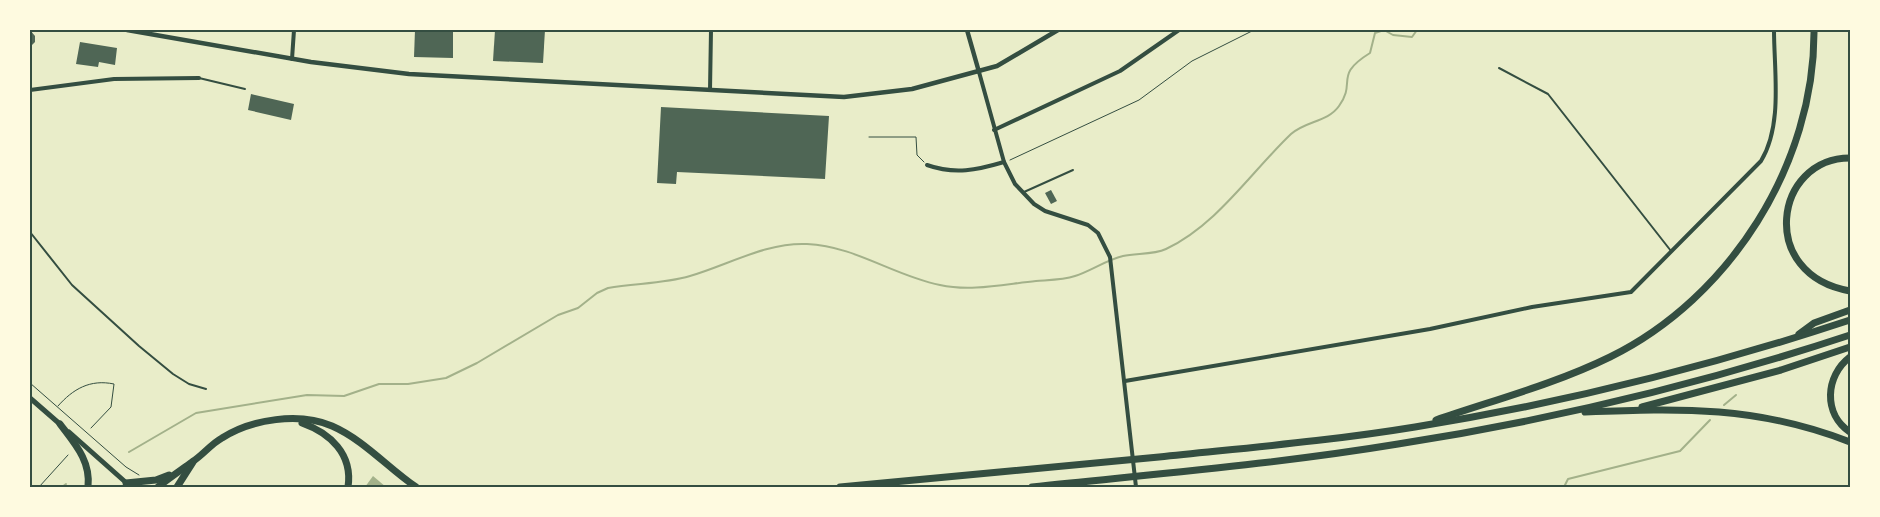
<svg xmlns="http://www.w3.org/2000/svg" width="1880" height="517" font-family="Commissioner,sans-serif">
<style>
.water{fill:#a3b18a}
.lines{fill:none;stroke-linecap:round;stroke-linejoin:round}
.stream{stroke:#a3b18a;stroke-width:2}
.building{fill:#4f6655}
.path{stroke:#344e41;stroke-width:1}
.service{stroke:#344e41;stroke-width:2}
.minor{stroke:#344e41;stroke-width:4}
.tertiary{stroke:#344e41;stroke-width:4.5}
.secondary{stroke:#344e41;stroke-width:5}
.motorway{stroke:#344e41;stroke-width:7}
.neatline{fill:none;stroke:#344e41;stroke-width:2}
</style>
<rect width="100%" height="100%" fill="#e9edc9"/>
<polygon class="water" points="373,476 386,487 365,487"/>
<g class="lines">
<g class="stream">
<polyline points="1724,405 1736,395"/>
<path d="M129 452 196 413 307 395 344 396 379 384H408L446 378 477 363 558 315 578 308 597 293 608 288C635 283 663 284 690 276 728 265 767 242 807 244 855 246 894 276 940 285 971 292 1005 284 1036 281 1048 280 1063 280 1075 276 1091 271 1106 260 1123 256 1136 253 1153 255 1166 249 1217 225 1251 172 1291 134 1305 121 1328 122 1339 106 1357 81 1333 76 1370 53L1375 33 1384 30 1393 35 1412 37 1417 30"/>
<polyline points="62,487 66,484"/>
<polyline points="1564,487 1568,479 1680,451 1710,420"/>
</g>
</g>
<g class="building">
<polygon points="30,30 35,36 35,42 30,47"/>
<polygon points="415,30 453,30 453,58 414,57"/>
<polygon points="495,30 545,30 543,63 493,61"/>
<polygon points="80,42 117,48 115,65 99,62 98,67 76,64"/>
<polygon points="251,94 294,104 291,120 248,110"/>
<polygon points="661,107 829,116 825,179 677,172 676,184 657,183"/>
<polygon points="1051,190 1057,201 1051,204 1045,193"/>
</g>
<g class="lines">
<g class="path">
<polyline points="869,137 916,137 917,155 924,162"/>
<polyline points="1010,160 1139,100 1192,61 1254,30"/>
<polyline points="30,383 126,467 139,475"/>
<path d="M58 406C73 389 90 379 114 384L111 407 91 428"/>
<polyline points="39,487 68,455"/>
</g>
<g class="service">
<polyline points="1499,68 1548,94 1671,251"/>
<polyline points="199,78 245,89"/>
<polyline points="1024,192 1073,170"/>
<polyline points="30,232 72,285 139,346 173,374 189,384 206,389"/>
</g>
<g class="minor">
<polyline points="292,59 294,30"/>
<polyline points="979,72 1004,162 1015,184 1034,204 1045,211 1088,225 1098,233 1110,257 1136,487"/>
<polyline points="30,90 114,79 199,78"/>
<polyline points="710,90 711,30"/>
<polyline points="994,130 1120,71 1179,30"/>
<path d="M927 165C955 175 977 170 1004 162"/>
<path d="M1125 381 1430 329 1532 307 1631 292 1761 161C1783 125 1774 71 1774 30"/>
</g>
<g class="tertiary">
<polyline points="127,30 311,62 409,74 844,97 912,89 997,66 1058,30"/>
<polyline points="967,30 979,72"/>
</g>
<g class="secondary">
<polyline points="30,398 61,425"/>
<polyline points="69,432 131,487"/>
</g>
<g class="motorway">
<path d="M1850 158C1774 158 1757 275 1850 291"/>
<polyline points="1799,334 1814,323 1850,310"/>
<path d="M1850 357C1825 376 1823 414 1850 432"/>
<polyline points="1642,407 1781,370 1850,347"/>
<path d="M1585 412C1681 408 1758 406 1850 442"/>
<path d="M1436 420C1494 400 1555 384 1610 357 1730 298 1815 164 1814 30"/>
<path d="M302 423C330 433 353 454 348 487"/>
<path d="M60 424C75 444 91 461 88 487"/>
<polyline points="126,483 156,480 169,475"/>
<path d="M158 487C169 478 181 470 192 462 203 455 211 444 222 438 252 419 299 412 332 426 364 440 388 468 416 487"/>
<polyline points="177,487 193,462"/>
<path d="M840 487C946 477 1053 467 1159 457 1244 448 1330 441 1415 427 1563 403 1708 367 1850 320"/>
<path d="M1032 487C1154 474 1277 464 1398 444 1552 420 1702 384 1850 335"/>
</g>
</g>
<rect width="1880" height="517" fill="none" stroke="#fefae0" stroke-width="62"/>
<rect x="31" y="31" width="1818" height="455" class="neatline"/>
</svg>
